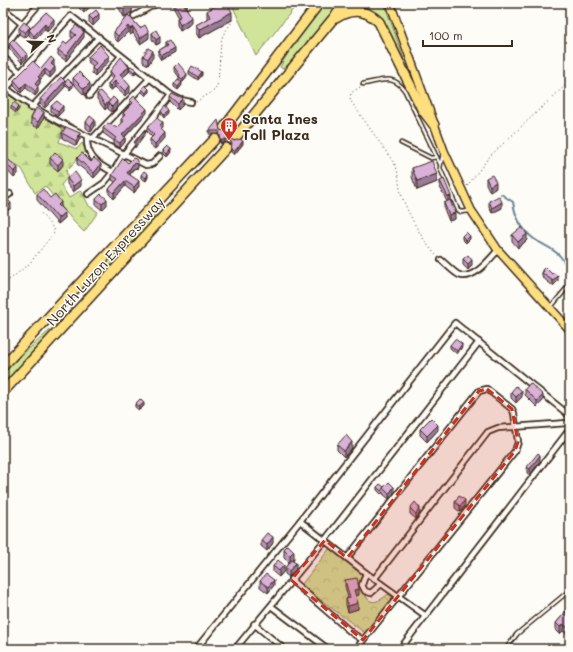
<svg xmlns="http://www.w3.org/2000/svg" width="573" height="652" font-family="Mali,sans-serif">
<style>
.green{fill:#d0e59a;stroke:#86885c}
.forest{fill:url(#forest-firs);stroke:#86885c}
.park{fill:url(#park-crowns);stroke:#86885c}
.lines{fill:none;stroke-linecap:round;stroke-linejoin:round}
.stream{stroke:#678895;stroke-width:2}
.service-casing{stroke:#3b2a1e;stroke-width:5.5}
.minor-casing{stroke:#3b2a1e;stroke-width:8}
.primary-casing{stroke:#3b2a1e;stroke-width:10}
.motorway-casing{stroke:#3b2a1e;stroke-width:12}
.path{stroke:#3b2a1e;stroke-width:1;stroke-dasharray:1 3;stroke-linecap:butt}
.service{stroke:#fdfcf7;stroke-width:2.5}
.minor{stroke:#fdfcf7;stroke-width:4.5}
.primary{stroke:#fddf80;stroke-width:7}
.motorway{stroke:#fddf80;stroke-width:9}
.wall{fill:#bb98ba;stroke:#3b2a1e}
.shaded-wall{fill:#997c97;stroke:#3b2a1e}
.building{fill:#dab1d8;stroke:#3b2a1e}
.marked{fill:#c8321e;fill-opacity:0.2;stroke:#c8321e;stroke-width:3;stroke-dasharray:8 5;stroke-linejoin:round}
.labels{text-anchor:middle;dominant-baseline:central;stroke-width:3;stroke-linejoin:round;paint-order:stroke}
.poi-label{font-size:14px;font-weight:bold;fill:#3b2a1e;stroke:#fdfcf7;text-anchor:start}
.street-label{font-size:14px;fill:#3b2a1e;stroke:#fdfcf7}
</style>
<defs>
<pattern id="forest-firs" width="22" height="20" patternUnits="userSpaceOnUse"><rect width="22" height="20" fill="#d0e59a"/><path d="M5 1l3.5 6h-7zM16 11l3.5 6h-7z" fill="#b4c584"/></pattern>
<pattern id="park-crowns" width="20" height="18" patternUnits="userSpaceOnUse"><rect width="20" height="18" fill="#d0e59a"/><path d="M2 6a3 3 0 1 1 6 0M12 15a3 3 0 1 1 6 0" fill="none" stroke="#b4c584"/></pattern>
</defs>
<rect width="100%" height="100%" fill="#fdfcf7"/>
<filter id="ink" filterUnits="userSpaceOnUse"><feTurbulence type="fractalNoise" baseFrequency=".025" numOctaves="2"/><feDisplacementMap in="SourceGraphic" scale="8" xChannelSelector="R" yChannelSelector="G"/><feConvolveMatrix kernelMatrix="1 2 1 2 8 2 1 2 1" color-interpolation-filters="sRGB"/></filter>
<g filter="url(#ink)">
<g class="green">
<polygon points="231,3 298,3 256,56"/>
<polygon points="325,3 341,3 296,58 283,69 280,67 296,38"/>
<polygon points="353,3 384,3 404,59 400,60 365,9 351,5"/>
<path d="M162 204C144 239 112 266 82 290L80 287 142 218Z"/>
<polygon points="70,312 3,387 3,372"/>
</g>
<polygon class="forest" points="5,93 63,129 59,142 77,149 82,143 86,151 66,171 68,177 61,185 69,198 81,190 89,206 98,212 84,232 74,222 45,186 35,193 22,169 3,157 3,94"/>
<path class="park" d="M330 548 365 576C362 595 368 612 388 594L399 602 368 633H365L301 585Z"/>
<g class="lines">
<path class="stream" d="M501 194 513 202C515 216 522 230 534 239 543 245 553 248 560 256 564 261 567 267 570 272"/>
<g class="service-casing">
<g id="service">
<path d="M363 84C382 81 393 73 405 91L440 164"/>
<polyline points="401,143 431,158 437,157"/>
<polyline points="443,153 440,168 458,210 461,212 469,211"/>
<polyline points="551,307 570,284"/>
<polyline points="506,649 517,634 570,590"/>
</g>
</g>
<g class="minor-casing">
<g id="minor">
<polyline points="3,8 22,24 40,3"/>
<polyline points="134,16 157,3"/>
<polyline points="3,49 22,24"/>
<polyline points="3,57 21,73"/>
<path d="M7 89C51 122 98 140 146 165L152 164 160 156"/>
<polyline points="3,92 71,16 171,95 181,100 191,102"/>
<polyline points="89,96 121,56"/>
<polyline points="31,108 99,37"/>
<path d="M87 138C86 156 98 165 113 172L104 183 88 194"/>
<polyline points="92,139 149,79"/>
<polyline points="113,172 124,154 171,95"/>
<polyline points="3,199 10,194"/>
<path d="M441 260C447 265 453 272 459 275 473 281 490 259 498 250"/>
<polyline points="300,521 366,573 426,616"/>
<polyline points="347,558 479,391 487,389 512,409 514,413 518,442 515,451 356,649"/>
<polyline points="366,573 362,585 365,591 371,593 381,584"/>
<polyline points="375,578 488,432 498,428 567,423"/>
<polyline points="291,580 352,633 363,640"/>
<polyline points="271,606 328,649"/>
<polyline points="254,624 284,649"/>
<polyline points="196,649 300,521 455,323 569,415"/>
<polyline points="235,649 325,540 479,342"/>
<polyline points="400,649 570,429"/>
</g>
</g>
<g class="primary-casing">
<polyline id="primary" points="390,3 444,151 471,210 498,250 570,330"/>
</g>
<g class="motorway-casing">
<g id="motorway">
<path d="M336 18C351 8 366 9 379 22L422 109 434 125"/>
<polyline points="224,128 319,3"/>
<polyline points="235,138 346,3"/>
<polyline points="3,366 215,139"/>
<polyline points="3,392 226,148"/>
</g>
</g>
<g class="path">
<path d="M360 87 351 93 350 100 394 163C400 173 398 183 401 193 405 209 425 245 437 256"/>
<polyline points="196,102 215,90 218,83 221,42 223,35 232,22 232,13"/>
<polyline points="467,186 490,156 570,81"/>
<polyline points="3,285 29,264 54,233 53,228 40,212"/>
</g>
<use href="#service" class="service"/>
<use href="#minor" class="minor"/>
<use href="#primary" class="primary"/>
<use href="#motorway" class="motorway"/>
</g>
<g class="wall">
<polygon points="79,3 90,3 90,7 84,13 79,8"/>
<polygon points="116,3 132,3 132,12 124,17"/>
<polygon points="172,3 187,3 187,10 192,23 180,31 177,25 177,19 179,18 172,5"/>
<polygon points="207,11 232,20 199,38 196,33 196,25 207,19"/>
<polygon points="46,12 54,24 47,32 45,29 34,41 29,35 29,34 25,38 19,34 19,28 30,29"/>
<polygon points="128,15 140,28 149,38 140,44 133,33 130,35 128,32 118,42 114,38 114,32"/>
<polygon points="89,16 99,20 93,26 89,22"/>
<polygon points="71,31 84,37 66,61 58,55 58,50 73,38 71,37"/>
<polygon points="152,33 160,43 156,45 152,39"/>
<polygon points="166,42 175,52 161,60 158,55 158,51 166,46"/>
<polygon points="9,43 27,58 22,63 9,48"/>
<polygon points="143,56 153,57 148,65 143,62"/>
<polygon points="88,57 109,61 95,76 92,73 92,68 93,66 88,62"/>
<polygon points="54,65 54,66 55,72 50,78 45,74 40,80 40,83 37,87 38,92 35,96 26,88 21,93 14,86 14,80"/>
<polygon points="174,67 187,77 183,82 179,80 179,77 174,70"/>
<polygon points="129,68 136,72 134,75 129,71"/>
<polygon points="110,71 129,72 123,77 130,91 125,96 115,87 110,91 108,89 108,84 112,79 110,76"/>
<polygon points="189,71 202,75 198,80 189,74"/>
<polygon points="73,78 90,89 84,95 73,83"/>
<polygon points="65,82 73,87 70,90 65,85 65,87 45,108 40,104 40,99"/>
<polygon points="174,84 182,85 178,90 174,87"/>
<polygon points="142,89 149,92 146,96 142,92"/>
<polygon points="97,94 109,101 117,107 112,112 108,109 108,107 105,110 97,99"/>
<polygon points="170,97 183,105 178,110 170,102"/>
<polygon points="130,100 147,113 125,137 125,142 120,148 114,144 114,141 103,133 103,128 117,128 121,124 121,119 123,117 123,113 130,105"/>
<polygon points="11,106 19,109 16,113 11,109"/>
<polygon points="51,106 63,111 58,116 51,111"/>
<polygon points="161,111 169,114 164,118 161,114"/>
<polygon points="31,118 44,118 38,128 31,124"/>
<polygon points="86,122 95,126 91,132 86,128"/>
<polygon points="147,127 163,128 161,130 165,138 155,149 150,145 150,139 152,137 147,132"/>
<polygon points="220,130 231,134 230,136 231,139 243,144 234,155 231,152 231,146 230,143 225,142 221,144 219,134 209,134 209,131"/>
<polygon points="62,133 80,138 76,146 62,138"/>
<polygon points="163,150 171,152 167,157 163,153"/>
<polygon points="3,155 18,174 14,178 5,168 3,170"/>
<polygon points="50,158 63,165 58,171 50,164"/>
<polygon points="77,158 91,162 101,170 94,178 77,164"/>
<polygon points="128,163 138,168 133,169 130,175 139,186 134,193 125,186 114,199 109,194 109,189 115,182 112,180 112,175"/>
<polygon points="412,168 437,182 417,190 412,177"/>
<polygon points="141,175 148,177 146,181 141,178"/>
<polygon points="67,178 81,186 73,192 67,184"/>
<polygon points="486,178 496,188 490,192 486,184"/>
<polygon points="440,181 451,201 451,202 455,219 449,221 444,209 444,203 447,202 440,187"/>
<polygon points="37,194 50,198 61,208 65,218 58,224 37,200"/>
<polygon points="96,199 107,205 102,210 96,205"/>
<polygon points="489,201 502,208 492,213 489,207"/>
<polygon points="512,235 527,240 518,248 512,241"/>
<polygon points="462,236 470,239 466,243 462,239"/>
<polygon points="463,259 472,265 468,270 463,265"/>
<polygon points="542,270 558,281 553,286 542,277"/>
<polygon points="450,345 462,347 457,354 450,348"/>
<polygon points="525,389 543,401 537,407 525,395"/>
<polygon points="511,392 522,397 516,403 511,398"/>
<polygon points="135,404 144,406 139,410 135,407"/>
<polygon points="420,429 438,430 427,442 420,435"/>
<polygon points="337,445 352,448 344,457 337,450"/>
<polygon points="540,461 530,475 527,473 527,467"/>
<polygon points="377,487 384,487 394,493 389,499 383,494 383,492 381,494 377,490"/>
<polygon points="455,502 465,506 460,512 455,508"/>
<polygon points="410,508 420,513 416,519 410,514"/>
<polygon points="261,540 273,543 267,551 261,546"/>
<polygon points="284,549 294,559 293,561 296,569 289,577 285,574 285,568 289,563 284,558"/>
<polygon points="273,566 284,571 279,577 273,572"/>
<polygon points="345,580 359,595 356,596 358,609 348,612 346,605 346,599 348,598 345,586"/>
<polygon points="260,581 274,585 268,593 260,587"/>
<polygon points="570,607 570,633 568,635 563,631 560,634 556,630 556,623"/>
</g>
<g class="shaded-wall">
<polygon points="88,3 90,3 90,7 84,13 84,7"/>
<polygon points="132,3 132,12 124,17 124,8"/>
<polygon points="187,4 187,9 184,5"/>
<polygon points="232,12 232,20 199,38 199,30"/>
<polygon points="99,14 99,20 93,26 93,20"/>
<polygon points="192,17 192,23 180,31 180,25"/>
<polygon points="54,19 54,24 47,32 47,27"/>
<polygon points="45,24 45,29 34,41 34,36"/>
<polygon points="128,26 128,32 118,42 118,36"/>
<polygon points="30,27 30,32 29,30 29,34 25,38 25,33"/>
<polygon points="133,27 133,33 130,35 130,29"/>
<polygon points="84,32 84,37 66,61 66,56"/>
<polygon points="149,32 149,38 140,44 140,38"/>
<polygon points="160,37 160,43 156,45 156,40"/>
<polygon points="175,48 175,52 161,60 161,56"/>
<polygon points="153,51 153,57 148,65 148,59"/>
<polygon points="27,54 27,58 22,63 22,59"/>
<polygon points="109,56 109,61 95,76 95,71"/>
<polygon points="54,60 54,65 51,69 51,64"/>
<polygon points="55,67 55,72 50,78 50,73"/>
<polygon points="129,67 129,72 120,79 120,74"/>
<polygon points="45,69 45,74 40,80 40,83 35,89 35,84 38,77"/>
<polygon points="136,69 136,72 134,75 134,72"/>
<polygon points="202,72 202,75 198,80 198,77"/>
<polygon points="187,74 187,77 183,82 183,79"/>
<polygon points="65,81 65,87 45,108 45,103"/>
<polygon points="115,81 115,87 110,91 110,86"/>
<polygon points="182,82 182,85 178,90 178,87"/>
<polygon points="26,83 26,88 21,93 21,88"/>
<polygon points="90,83 90,89 84,95 84,89"/>
<polygon points="73,84 73,87 70,90 70,87"/>
<polygon points="130,86 130,91 125,96 125,91"/>
<polygon points="38,87 38,92 35,96 35,91"/>
<polygon points="149,89 149,92 146,96 146,93"/>
<polygon points="183,99 183,105 178,110 178,104"/>
<polygon points="117,101 117,107 112,112 112,107"/>
<polygon points="108,103 108,107 105,110 105,105"/>
<polygon points="19,106 19,109 16,113 16,110"/>
<polygon points="63,106 63,111 58,116 58,112"/>
<polygon points="147,109 147,113 122,139 122,135"/>
<polygon points="169,111 169,114 164,118 164,115"/>
<polygon points="44,112 44,118 38,128 38,122"/>
<polygon points="95,120 95,126 91,132 91,126"/>
<polygon points="163,123 163,128 159,132 159,127"/>
<polygon points="145,129 145,134 135,148 135,143"/>
<polygon points="80,133 80,138 76,146 76,141"/>
<polygon points="165,133 165,138 155,149 155,144"/>
<polygon points="125,137 125,142 120,148 120,143"/>
<polygon points="225,139 225,142 221,144 221,141"/>
<polygon points="243,141 243,144 234,155 234,152"/>
<polygon points="171,149 171,152 167,157 167,154"/>
<polygon points="63,159 63,165 58,171 58,165"/>
<polygon points="5,162 5,168 3,170 3,164"/>
<polygon points="138,163 138,168 133,169 127,178 127,173 133,164"/>
<polygon points="101,164 101,170 94,178 94,173"/>
<polygon points="18,168 18,174 14,178 14,172"/>
<polygon points="148,174 148,177 146,181 146,178"/>
<polygon points="437,174 437,182 417,190 417,181"/>
<polygon points="81,180 81,186 73,192 73,186"/>
<polygon points="125,181 125,186 114,199 114,193"/>
<polygon points="139,181 139,186 134,193 134,187"/>
<polygon points="496,182 496,188 490,192 490,186"/>
<polygon points="451,196 451,201 448,203 448,197"/>
<polygon points="107,199 107,205 102,210 102,204"/>
<polygon points="61,202 61,208 58,205"/>
<polygon points="502,202 502,208 492,213 492,208"/>
<polygon points="11,203 11,208 3,215 3,210"/>
<polygon points="65,212 65,218 58,224 58,218"/>
<polygon points="455,213 455,219 449,221 449,215"/>
<polygon points="527,234 527,240 518,248 518,242"/>
<polygon points="470,236 470,239 466,243 466,240"/>
<polygon points="472,260 472,265 468,270 468,264"/>
<polygon points="558,276 558,281 553,286 553,281"/>
<polygon points="462,344 462,347 457,354 457,351"/>
<polygon points="522,391 522,397 516,403 516,397"/>
<polygon points="543,395 543,401 537,407 537,401"/>
<polygon points="144,403 144,406 139,410 139,407"/>
<polygon points="438,425 438,430 427,442 427,436"/>
<polygon points="352,442 352,448 344,457 344,451"/>
<polygon points="540,455 540,461 530,475 530,469"/>
<polygon points="394,487 394,493 389,499 389,494"/>
<polygon points="465,500 465,506 460,512 460,506"/>
<polygon points="420,508 420,513 416,519 416,514"/>
<polygon points="273,537 273,543 267,551 267,545"/>
<polygon points="294,551 294,559 290,564 290,555"/>
<polygon points="296,563 296,569 289,577 289,571"/>
<polygon points="284,565 284,571 279,577 279,571"/>
<polygon points="274,580 274,585 268,593 268,587"/>
<polygon points="359,589 359,595 354,596 354,590"/>
<polygon points="358,603 358,609 348,612 348,606"/>
<polygon points="563,624 563,631 560,634 560,627"/>
<polygon points="570,626 570,633 568,635 568,628"/>
</g>
<g class="building">
<polygon points="80,3 88,3 84,7"/>
<polygon points="121,3 132,3 124,8"/>
<polygon points="174,3 187,3 187,4 184,5 192,17 180,25 177,19 181,16"/>
<polygon points="220,3 227,3 232,12 199,30 196,25 210,17 207,11"/>
<polygon points="96,10 99,14 93,20 89,16"/>
<polygon points="46,12 54,19 47,27 45,24 34,36 29,30"/>
<polygon points="128,15 140,28 145,25 149,32 140,38 133,27 130,29 128,26 118,36 114,32"/>
<polygon points="24,22 30,27 25,33 19,28"/>
<polygon points="76,25 84,32 66,56 58,50 64,42 66,44 76,35 71,31"/>
<polygon points="156,30 160,37 156,40 152,33"/>
<polygon points="13,39 27,54 22,59 9,43"/>
<polygon points="170,40 175,48 161,56 158,51 168,45 166,42"/>
<polygon points="100,45 109,56 95,71 92,68 96,63 88,57"/>
<polygon points="148,48 153,51 148,59 143,56"/>
<polygon points="51,57 54,60 51,64 55,67 50,73 45,69 38,77 40,78 35,84 38,87 35,91 26,83 21,88 14,80 33,61 41,69"/>
<polygon points="121,57 129,67 120,74 130,86 125,91 115,81 110,86 108,84 114,76 110,71"/>
<polygon points="178,63 187,74 183,79 179,77 180,75 174,67"/>
<polygon points="131,66 136,69 134,72 129,68"/>
<polygon points="192,66 202,72 198,77 189,71"/>
<polygon points="79,72 90,83 84,89 73,78"/>
<polygon points="61,77 65,81 45,103 40,99"/>
<polygon points="68,79 73,84 70,87 65,82"/>
<polygon points="178,79 182,82 178,87 174,84"/>
<polygon points="145,85 149,89 146,93 142,89"/>
<polygon points="101,91 110,101 105,105 97,94"/>
<polygon points="172,94 183,99 178,104 170,97"/>
<polygon points="134,96 147,109 122,135 125,137 120,143 114,140 116,138 103,128 108,123 117,128 124,121 121,119 125,115 123,113 133,103 130,100"/>
<polygon points="113,97 117,101 112,107 108,103"/>
<polygon points="57,101 63,106 58,112 51,106"/>
<polygon points="14,102 19,106 16,110 11,106"/>
<polygon points="165,106 169,111 164,115 161,111"/>
<polygon points="36,108 44,112 38,122 31,118"/>
<polygon points="90,116 95,120 91,126 86,122"/>
<polygon points="157,118 163,123 159,127 165,133 155,144 150,139 154,135 147,127"/>
<polygon points="218,120 220,130 224,131 228,129 231,131 229,135 231,139 234,141 240,139 243,141 234,152 231,149 232,144 230,140 225,139 221,141 219,131 209,131"/>
<polygon points="66,127 80,133 76,141 62,133"/>
<polygon points="145,129 135,143 134,142"/>
<polygon points="167,146 171,149 167,154 163,150"/>
<polygon points="55,152 63,159 58,165 50,158"/>
<polygon points="82,153 91,162 94,158 101,164 94,173 77,158"/>
<polygon points="3,155 18,168 14,172 5,162 3,164"/>
<polygon points="123,158 128,163 133,158 136,159 138,163 133,164 127,173 139,181 134,187 125,181 114,193 109,189 118,179 112,175"/>
<polygon points="432,161 437,174 417,181 412,168"/>
<polygon points="144,171 148,174 146,178 141,175"/>
<polygon points="75,172 81,180 73,186 67,178"/>
<polygon points="492,175 496,182 490,186 486,178"/>
<polygon points="444,179 451,196 448,197 440,181"/>
<polygon points="43,189 50,198 55,194 61,202 58,205 65,212 58,218 37,194"/>
<polygon points="101,194 107,199 102,204 96,199"/>
<polygon points="499,196 502,202 492,208 489,201"/>
<polygon points="3,197 5,197 11,203 3,210"/>
<polygon points="450,200 455,213 449,215 444,203"/>
<polygon points="522,227 527,234 518,242 512,235"/>
<polygon points="466,232 470,236 466,240 462,236"/>
<polygon points="468,255 472,260 468,264 463,259"/>
<polygon points="545,267 552,274 554,272 558,276 553,281 542,273 544,271 542,270"/>
<polygon points="455,339 462,344 457,351 450,345"/>
<polygon points="530,383 543,395 537,401 525,389"/>
<polygon points="516,386 522,391 516,397 511,392"/>
<polygon points="140,399 144,403 139,407 135,404"/>
<polygon points="431,418 438,425 427,436 420,429"/>
<polygon points="346,435 352,442 344,451 337,445"/>
<polygon points="538,453 540,455 530,469 527,467"/>
<polygon points="389,482 394,487 389,494 383,488"/>
<polygon points="380,484 384,487 381,491 377,487"/>
<polygon points="459,496 465,500 460,506 455,502"/>
<polygon points="415,502 420,508 416,514 410,508"/>
<polygon points="267,533 273,537 267,545 261,540"/>
<polygon points="288,545 294,551 290,555 284,549"/>
<polygon points="278,560 284,565 279,571 273,566"/>
<polygon points="291,560 296,563 289,571 285,568"/>
<polygon points="266,574 274,580 268,587 260,581"/>
<polygon points="357,578 359,589 354,590 358,603 348,606 346,599 350,598 345,580"/>
<polygon points="570,607 570,626 568,628 563,624 560,627 556,623"/>
</g>
</g>
<path class="marked" d="M487 389 512 409 518 442 515 451 363 640 291 580 325 540 347 558 479 391Z"/>
<defs>
<g id="building-pin" transform="scale(0.9)"><path d="M0 17L-7.5 6A9.5 9.5 0 1 1 7.5 6Z" fill="#c8321e" stroke="#fdfcf7"/><path d="M-4-6H4V6H1V3H-1V6H-4ZM-2.5-4.3h1.7v1.8h-1.7ZM.8-4.3h1.7v1.8H.8ZM-2.5-1h1.7V.8h-1.7ZM.8-1h1.7V.8H.8Z" fill="#fff"/></g>
</defs>
<g fill-rule="evenodd">
<use href="#building-pin" x="229" y="126"/>
</g>
<g class="labels">
<g class="poi-label">
<text x="242" y="118">Santa Ines<tspan x="242" dy="16">Toll Plaza</tspan></text>
</g>
<g class="street-label">
<text transform="translate(105 261) rotate(-48)">North Luzon Expressway</text>
</g>
</g>
<rect width="573" height="652" fill="none" stroke="#fdfcf7" stroke-width="16"/>
<rect x="8" y="8" width="557" height="636" fill="none" stroke="#3b2a1e" stroke-width="1.5" filter="url(#ink)"/>
<g transform="translate(42 42) rotate(70)" stroke="#fdfcf7" stroke-width="3" paint-order="stroke">
<path d="M0-3L7 15L0 10L-7 15Z" fill="#3b2a1e"/>
<text y="-6" font-size="11" font-weight="bold" text-anchor="middle" fill="#3b2a1e">N</text>
</g>
<path d="M423 40v6h89v-6" fill="none" stroke="#3b2a1e" stroke-width="2"/>
<text x="429" y="40" font-size="12" fill="#3b2a1e" stroke="#fdfcf7" stroke-width="3" paint-order="stroke">100 m</text>
</svg>
